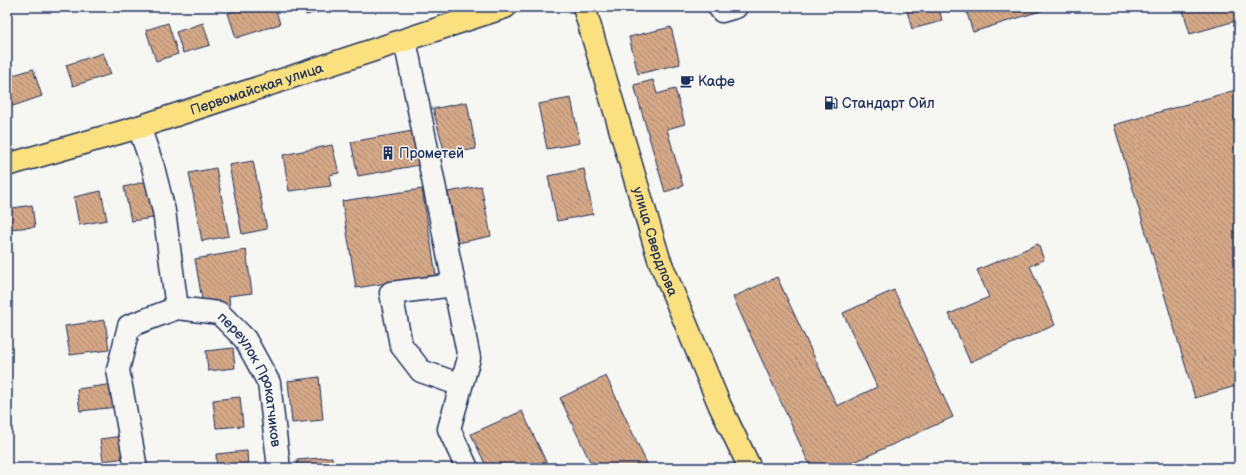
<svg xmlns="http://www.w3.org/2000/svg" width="1246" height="475" font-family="'Balsamiq Sans',sans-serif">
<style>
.building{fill:url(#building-back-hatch);stroke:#1b2f5e}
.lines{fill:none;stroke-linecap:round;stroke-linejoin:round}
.minor-casing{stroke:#1b2f5e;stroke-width:25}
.major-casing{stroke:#1b2f5e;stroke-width:25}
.minor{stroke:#f6f6f2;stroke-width:22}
.major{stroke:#fbe080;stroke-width:22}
.labels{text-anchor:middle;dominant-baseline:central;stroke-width:3;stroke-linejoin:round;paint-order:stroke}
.poi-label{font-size:14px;fill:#1b2f5e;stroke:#f6f6f2;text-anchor:start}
.street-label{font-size:14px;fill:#1b2f5e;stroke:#f6f6f2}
</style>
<defs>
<pattern id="building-back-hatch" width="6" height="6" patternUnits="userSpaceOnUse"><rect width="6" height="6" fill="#d5a887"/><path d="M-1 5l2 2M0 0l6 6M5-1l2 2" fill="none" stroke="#ac8972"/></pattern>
</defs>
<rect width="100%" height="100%" fill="#f6f6f2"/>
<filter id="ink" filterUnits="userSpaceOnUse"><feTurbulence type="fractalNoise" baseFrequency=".025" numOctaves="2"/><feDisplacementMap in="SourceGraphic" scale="8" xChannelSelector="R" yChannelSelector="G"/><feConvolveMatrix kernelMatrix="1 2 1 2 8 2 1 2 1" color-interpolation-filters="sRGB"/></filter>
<g filter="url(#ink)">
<g class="building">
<polygon points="246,7 275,7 280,24 236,38 228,13"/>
<polygon points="304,7 337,7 306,15"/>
<polygon points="906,7 939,7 942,21 912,29"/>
<polygon points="965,7 1053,7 973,32"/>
<polygon points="1182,7 1239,7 1239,20 1190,34"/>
<polygon points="168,23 178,54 156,61 146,30"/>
<polygon points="203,23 210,45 183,53 176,32"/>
<polygon points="671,27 680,64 638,74 629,37"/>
<polygon points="103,53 111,74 73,86 66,65"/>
<polygon points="33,69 42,96 10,107 7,98 7,77"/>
<polygon points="653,80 657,94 675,89 685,124 667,129 683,186 665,192 634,85"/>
<polygon points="1239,89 1239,385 1195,398 1114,125"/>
<polygon points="571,98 580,143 547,149 538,104"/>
<polygon points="467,102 476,149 445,154 433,109"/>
<polygon points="418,130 425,164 358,176 351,142"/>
<polygon points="332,145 339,173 329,175 331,186 289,191 283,155"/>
<polygon points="253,161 267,229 242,234 229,165"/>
<polygon points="216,168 229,236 202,241 189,173"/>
<polygon points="584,169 593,214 557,221 548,176"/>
<polygon points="148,181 153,218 131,221 124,187"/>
<polygon points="481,186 491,236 458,243 448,192"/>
<polygon points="422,189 436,275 356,288 342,201"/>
<polygon points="101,191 107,220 79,225 74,197"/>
<polygon points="32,205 35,227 7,229 7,209"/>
<polygon points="1038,244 1044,260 1030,266 1055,325 970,362 949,314 989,297 977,270"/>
<polygon points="246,250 252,293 229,296 230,309 204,311 195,259"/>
<polygon points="777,277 837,406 877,387 843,313 894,290 953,417 841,468 811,468 733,297"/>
<polygon points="105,320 109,350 70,355 65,326"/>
<polygon points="233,348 235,368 208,371 206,351"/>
<polygon points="606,376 649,468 593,468 560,398"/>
<polygon points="319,377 323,420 292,423 288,381"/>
<polygon points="114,384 117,407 80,411 77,389"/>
<polygon points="240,397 243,426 216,428 213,400"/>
<polygon points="522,411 549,468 487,468 471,434"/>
<polygon points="123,436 126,458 103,461 100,439"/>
<polygon points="247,451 248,468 217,468 216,454"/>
<polygon points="332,457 333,468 298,468 297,460"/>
</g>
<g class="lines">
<g class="minor-casing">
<g id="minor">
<polyline points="719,7 722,11 736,7"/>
<polyline points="405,40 469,358 449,429 467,468"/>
<polyline points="139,127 153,167 164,211 177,308"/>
<polyline points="454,285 391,293 401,345 421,371 461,385"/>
<path id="s1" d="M136 468 118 370 129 326 177 308 219 313 245 339 269 383 279 468"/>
</g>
</g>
<g class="major-casing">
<g id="major">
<path id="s2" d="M584 7 659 259 720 406 750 468"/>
<path id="s3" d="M7 165 139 127 505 7"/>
</g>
</g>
<use href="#minor" class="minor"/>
<use href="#major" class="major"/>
</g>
</g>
<defs>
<g id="cafe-bare" transform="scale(1.08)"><path d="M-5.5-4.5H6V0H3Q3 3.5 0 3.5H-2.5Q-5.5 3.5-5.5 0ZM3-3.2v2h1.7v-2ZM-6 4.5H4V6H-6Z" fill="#1b2f5e" stroke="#f6f6f2" stroke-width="2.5" paint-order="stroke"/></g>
<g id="fuel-bare" transform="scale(1.08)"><path d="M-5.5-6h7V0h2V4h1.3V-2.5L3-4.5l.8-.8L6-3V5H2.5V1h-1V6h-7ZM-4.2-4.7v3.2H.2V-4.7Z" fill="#1b2f5e" stroke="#f6f6f2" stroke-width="2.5" paint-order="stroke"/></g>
<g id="building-bare" transform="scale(1.08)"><path d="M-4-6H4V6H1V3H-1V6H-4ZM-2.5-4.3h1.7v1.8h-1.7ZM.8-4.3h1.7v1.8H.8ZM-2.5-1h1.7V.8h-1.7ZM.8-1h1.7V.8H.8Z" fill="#1b2f5e" stroke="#f6f6f2" stroke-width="2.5" paint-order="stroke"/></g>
</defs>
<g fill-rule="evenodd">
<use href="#cafe-bare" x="687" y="81"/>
<use href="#fuel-bare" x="831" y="103"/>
<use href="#building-bare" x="388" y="153"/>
</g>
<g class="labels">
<g class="poi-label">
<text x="698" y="81">Кафе</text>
<text x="842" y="103">Стандарт Ойл</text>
<text x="399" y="153">Прометей</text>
</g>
<g class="street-label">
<text stroke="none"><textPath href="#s3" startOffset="261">Первомайская улица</textPath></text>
<text stroke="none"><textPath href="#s2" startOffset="245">улица Свердлова</textPath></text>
<text stroke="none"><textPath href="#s1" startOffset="315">переулок Прокатчиков</textPath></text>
</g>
</g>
<rect width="1246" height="475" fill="none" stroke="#f6f6f2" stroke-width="24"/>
<rect x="12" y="12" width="1222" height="451" fill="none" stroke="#1b2f5e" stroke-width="1.5" filter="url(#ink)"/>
</svg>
